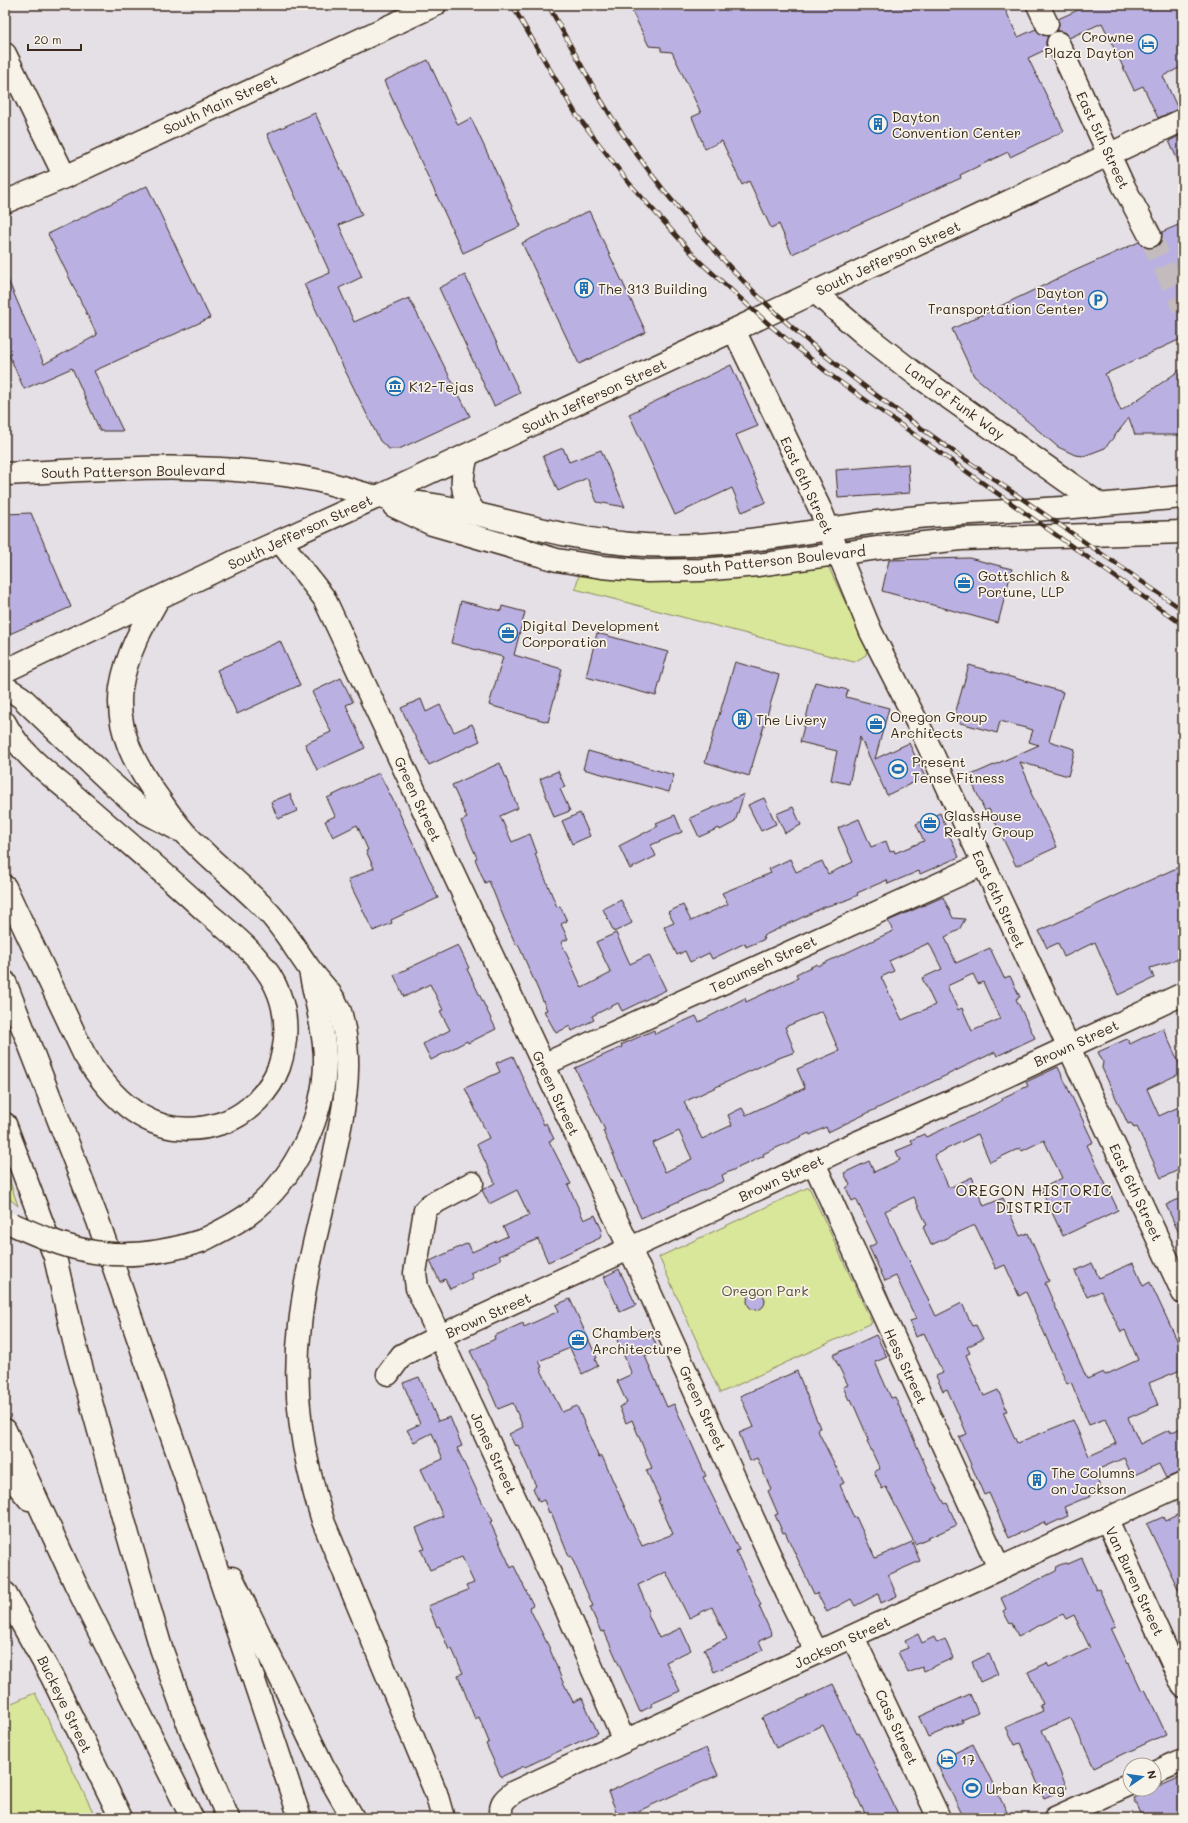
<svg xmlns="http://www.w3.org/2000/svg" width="1188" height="1823" font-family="Mali,sans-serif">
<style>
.green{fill:#d9e79a;stroke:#8a885c}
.building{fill:#bab1e2;stroke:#3b2a1e;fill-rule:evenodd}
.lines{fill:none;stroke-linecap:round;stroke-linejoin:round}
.major-tunnel{stroke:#c3bbbe;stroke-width:22;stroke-dasharray:22 11;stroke-linecap:butt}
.minor-casing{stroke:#3b2a1e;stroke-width:25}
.major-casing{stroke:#3b2a1e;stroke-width:25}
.highway-casing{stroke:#3b2a1e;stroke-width:25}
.minor{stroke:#f7f3e8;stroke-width:22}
.major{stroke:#f7f3e8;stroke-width:22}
.highway{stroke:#f7f3e8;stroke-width:22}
.rail-casing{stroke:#3b2a1e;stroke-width:4.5}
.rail{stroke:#f7f3e8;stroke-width:3;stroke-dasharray:9;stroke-linecap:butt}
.highway-bridge-casing{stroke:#3b2a1e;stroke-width:25;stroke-linecap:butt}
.highway-bridge{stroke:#f7f3e8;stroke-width:22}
.labels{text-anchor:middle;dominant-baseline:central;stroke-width:3.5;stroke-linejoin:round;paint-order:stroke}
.poi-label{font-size:14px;fill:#3b2a1e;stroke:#f7f3e8;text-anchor:start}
.street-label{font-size:14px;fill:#3b2a1e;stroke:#f7f3e8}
.park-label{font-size:14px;fill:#5b5037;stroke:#f7f3e8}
.neighbourhood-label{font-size:15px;letter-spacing:1px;fill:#3b2a1e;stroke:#f7f3e8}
</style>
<rect width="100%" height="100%" fill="#e5dfe6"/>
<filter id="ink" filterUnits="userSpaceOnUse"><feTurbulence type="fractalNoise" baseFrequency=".025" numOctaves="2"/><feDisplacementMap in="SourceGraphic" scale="8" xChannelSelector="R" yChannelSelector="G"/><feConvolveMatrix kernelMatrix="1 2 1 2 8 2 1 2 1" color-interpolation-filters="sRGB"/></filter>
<g filter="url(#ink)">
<g class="green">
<polygon points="824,564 829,568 867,648 866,655 854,662 575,589 579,575 621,580 674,581"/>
<polygon points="5,1167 18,1206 5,1195"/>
<polygon points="809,1187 872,1323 720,1393 659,1257"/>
<polygon points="35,1693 96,1818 5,1818 5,1706"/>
</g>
<g class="building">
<polygon points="629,5 984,5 994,9 1003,5 1018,37 1036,29 1040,34 1048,36 1046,42 1047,49 1028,58 1064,131 1010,157 1008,152 960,175 961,178 792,254 779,224 771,228 749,181 742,185 722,141 705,149 692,117 701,113 672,52 661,51 661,47 649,46"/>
<polygon points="1089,5 1183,5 1183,66 1163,76 1178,109 1158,118 1143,86 1134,90 1102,23 1069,38 1065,33 1057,31 1059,25 1058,19"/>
<polygon points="428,60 458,125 471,118 521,226 463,253 384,81"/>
<polygon points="315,113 362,215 339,225 362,277 339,288 354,322 409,298 470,416 399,449 389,449 380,441 329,338 304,284 330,273 267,134"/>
<polygon points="1183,134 1183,172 1169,141"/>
<polygon points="147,186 210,318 94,371 123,431 100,431 72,368 24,389 5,346 5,273 44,364 97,335 48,234"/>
<polygon points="589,211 646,332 579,364 522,243"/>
<polygon points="1183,223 1183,338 1105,374 1121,411 1183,368 1183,435 1135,435 1129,418 1105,448 1084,456 1075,455 1058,447 974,376 952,329 1074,271 1139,242 1144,247 1149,248 1155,247 1161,242 1162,232"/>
<polygon points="465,275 520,393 494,406 439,288"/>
<polygon points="731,365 758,426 736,435 766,502 742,512 732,488 675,515 629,414"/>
<polygon points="563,448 569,462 601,450 625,507 597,502 587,478 558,491 543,456"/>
<polygon points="908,464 910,493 838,498 836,470"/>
<polygon points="31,513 71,607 5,636 5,514"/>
<polygon points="969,558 1012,569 998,623 882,591 889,560"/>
<polygon points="461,601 501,611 502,606 525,612 514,655 562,669 548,722 489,705 503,657 451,643"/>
<polygon points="597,633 668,652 656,696 586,677"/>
<polygon points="280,641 300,685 237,714 217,670"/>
<polygon points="735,662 779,675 749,776 705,762"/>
<polygon points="969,665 1063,692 1049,741 1075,749 1068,776 1020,762 1032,790 1030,791 1057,847 1016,866 989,809 985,811 969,776 1039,745 1029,742 1033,730 1000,721 997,733 953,721"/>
<polygon points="341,678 353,702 346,705 365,748 317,770 305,744 331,732 312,692"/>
<polygon points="815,682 848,690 846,697 889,708 875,759 909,743 925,777 887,795 860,737 849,784 831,780 837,751 800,742"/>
<polygon points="421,699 426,712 440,705 454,732 472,724 480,741 429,765 401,708"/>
<polygon points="588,751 674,775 669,792 583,769"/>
<polygon points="500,763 518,808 500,816 512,842 530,834 537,853 535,854 557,907 560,906 567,921 561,924 568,939 561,942 582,988 611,973 596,942 616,933 630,964 649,955 666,990 622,1011 618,1003 592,1016 594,1020 572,1031 570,1026 556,1033 544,1011 547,1010 518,944 516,945 504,918 489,881 485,883 475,859 477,858 461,821 467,818 452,785"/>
<polygon points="558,771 565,787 560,789 570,811 554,817 540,779"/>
<polygon points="379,773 398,810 438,898 391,920 392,923 373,931 348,880 374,868 366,851 368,850 357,825 333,837 325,821 335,816 327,798"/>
<polygon points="290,794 297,811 278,819 271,802"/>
<polygon points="744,794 735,822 720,830 719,828 699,837 690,818"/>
<polygon points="764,798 776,824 761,831 748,805"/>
<polygon points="793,807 801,825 785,833 776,814"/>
<polygon points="580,813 590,836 572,844 562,821"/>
<polygon points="940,813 959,857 920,874 919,871 888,884 887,880 857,893 858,895 844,901 824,907 763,936 765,939 746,947 745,943 712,959 709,953 690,962 685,951 677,955 664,927 674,923 668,912 683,905 691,921 728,904 722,893 771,873 769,869 790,859 796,872 822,861 828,874 853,862 838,828 859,819 871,847 886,841 890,852 894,850 895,853 924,841 916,824"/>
<polygon points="675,815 682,832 651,845 656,856 630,869 619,846 658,826 656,823"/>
<polygon points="1183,865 1183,958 1150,968 1154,978 1118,995 1095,942 1064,957 1058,943 1047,948 1039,931"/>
<path d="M943 897 953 918 965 919 959 930 945 937 956 963 990 948 1004 978 1010 976 1020 997 1016 999 1035 1038 997 1056 995 1052 828 1132 826 1127 810 1135 809 1133 763 1154 764 1156 722 1175 724 1181 641 1218 603 1131 605 1130 575 1068 622 1047 621 1045 654 1030 655 1034 696 1016 699 1022 745 998 746 1002 798 978 796 974 817 964 818 966 893 931 888 921ZM929 943 942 969 922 978 935 1005 902 1020 881 977 894 971 889 961ZM973 974 978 984 983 982 1000 1019 972 1031 962 1008 958 1010 947 986ZM822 1011 839 1051 797 1069 805 1088 746 1115 742 1108 728 1115 732 1125 702 1139 684 1102 776 1059 795 1052 785 1027ZM679 1131 692 1159 665 1172 653 1143Z"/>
<polygon points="621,900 632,923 614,932 603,909"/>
<polygon points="458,945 469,968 467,969 496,1029 468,1043 467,1041 431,1060 423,1044 450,1030 440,1011 443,1010 430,984 404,997 394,975"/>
<polygon points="1163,1028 1183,1072 1147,1089 1159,1116 1183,1105 1183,1168 1161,1178 1137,1127 1134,1128 1131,1123 1128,1124 1102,1068 1103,1062 1098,1052 1127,1039 1130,1044"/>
<polygon points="513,1056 544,1125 546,1123 554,1139 549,1141 571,1184 568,1185 584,1220 595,1215 602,1230 600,1238 548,1262 538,1239 499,1256 501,1259 470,1273 473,1278 450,1289 445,1279 440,1282 430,1261 468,1243 472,1252 508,1236 503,1227 529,1215 517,1190 489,1204 482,1190 495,1183 477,1144 489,1138 465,1088 500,1072 496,1063"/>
<path d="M1058 1067 1093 1142 1087 1145 1118 1210 1063 1236 1041 1189 1062 1178 1044 1140 1022 1151 1020 1148 990 1162 978 1134 934 1155 949 1188 972 1177 984 1206 1003 1198 1020 1236 1028 1233 1049 1281 1045 1283 1087 1379 1103 1372 1105 1375 1138 1360 1125 1330 1121 1332 1101 1291 1087 1297 1075 1271 1092 1263 1099 1278 1133 1263 1143 1286 1150 1282 1183 1353V1369L1149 1383 1158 1405 1128 1418 1140 1444 1169 1430 1170 1433 1183 1427V1471L1166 1478 1159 1464 1132 1476 1124 1458 1099 1469 1101 1475 1096 1477 1102 1491 1064 1507 1068 1516 1046 1526 1044 1522 1009 1538 989 1493 984 1495 959 1437 967 1434 947 1389 943 1391 936 1376 943 1373 924 1333 916 1337 910 1321 916 1319 896 1276 885 1281 869 1247 877 1243 856 1199 852 1201 846 1188 850 1185 844 1173 869 1161 874 1172 900 1160 896 1151 913 1144 911 1140 924 1134 926 1137 970 1117 1003 1100 1002 1098 1028 1086 1026 1082ZM914 1197 927 1225 923 1227 931 1245 975 1225 996 1269 1005 1265 1019 1296 1026 1292 1067 1384 1071 1382 1089 1425 1105 1419 1116 1444 1089 1456 1073 1420 1017 1443 1003 1412 1007 1411 998 1390 984 1396 966 1355 970 1353 967 1347 983 1339 976 1325 972 1326 962 1303 936 1316 885 1211Z"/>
<polygon points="1183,1197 1183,1242 1166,1205"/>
<polygon points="619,1269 636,1305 620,1312 604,1277"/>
<circle cx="756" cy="1301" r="9"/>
<polygon points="570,1299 597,1358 595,1359 598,1366 582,1374 570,1348 539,1361 542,1367 540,1368 562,1412 577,1406 599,1458 602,1456 642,1546 673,1534 658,1500 660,1500 646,1470 652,1468 632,1420 626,1423 619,1407 627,1403 617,1381 632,1374 617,1340 641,1329 645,1338 652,1335 658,1350 645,1356 667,1407 674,1404 706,1476 703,1477 739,1550 736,1551 761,1605 759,1606 772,1635 759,1641 763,1650 714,1672 704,1649 727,1639 712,1607 689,1618 666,1572 638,1585 649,1611 647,1612 659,1638 681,1628 691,1650 666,1662 680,1691 651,1704 652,1706 640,1712 604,1631 601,1632 590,1607 593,1606 571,1556 569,1557 551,1512 549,1513 544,1500 539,1502 533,1488 536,1486 518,1445 515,1446 509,1434 523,1427 513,1403 498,1409 485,1379 484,1379 470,1351 495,1339 494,1336 523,1323 524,1327 559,1311 556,1305"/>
<polygon points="876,1335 887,1357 875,1362 891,1398 895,1397 931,1478 945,1504 947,1503 957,1525 915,1544 886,1487 882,1489 874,1471 880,1469 867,1441 869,1440 851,1399 849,1400 843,1387 848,1385 833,1355"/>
<polygon points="797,1371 820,1428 817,1429 844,1483 840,1485 854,1518 856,1517 875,1558 912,1542 920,1561 888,1575 897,1596 881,1603 878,1594 855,1606 851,1599 827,1612 817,1593 814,1594 785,1532 783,1533 775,1515 778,1514 768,1491 771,1489 757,1458 750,1461 739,1433 754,1427 740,1396"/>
<polygon points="419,1377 438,1421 450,1417 462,1446 457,1448 484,1506 485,1506 493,1521 490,1522 511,1568 514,1566 533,1605 529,1607 549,1647 562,1680 573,1702 582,1698 598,1733 525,1767 524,1766 501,1777 486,1744 489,1742 479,1717 475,1719 458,1675 463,1673 452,1649 449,1650 439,1626 437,1627 428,1606 468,1590 466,1586 474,1583 462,1557 430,1570 421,1550 425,1549 416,1528 443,1516 421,1469 443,1459 432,1433 414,1442 407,1430 420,1424 403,1383"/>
<polygon points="1183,1512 1183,1599 1147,1524 1163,1517 1165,1521"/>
<polygon points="1082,1558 1096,1590 1099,1589 1105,1602 1116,1626 1111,1628 1128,1664 1129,1663 1142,1691 1145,1689 1166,1734 1094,1768 1071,1718 1042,1730 1067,1788 1044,1798 1020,1743 1015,1745 1006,1727 1043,1711 1040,1705 1043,1704 1028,1672 1047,1663 1049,1667 1090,1648 1074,1615 1066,1619 1063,1614 1018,1636 1012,1623 1010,1624 1003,1611 1006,1609 1001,1598 1056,1571 1057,1566 1065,1563 1068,1564"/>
<polygon points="918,1634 922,1643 934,1637 937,1643 945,1639 953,1658 924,1671 922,1667 908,1673 898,1652 908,1648 905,1641"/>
<polygon points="989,1654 998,1674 980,1682 972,1662"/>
<polygon points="833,1684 857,1734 859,1733 900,1818 867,1818 823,1725 776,1748 762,1718"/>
<polygon points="970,1694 978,1713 962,1720 963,1722 928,1737 919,1717"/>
<polygon points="973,1744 1008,1814 1001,1818 964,1818 936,1762"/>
<polygon points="706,1748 718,1775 623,1818 619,1818 608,1792"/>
<polygon points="1183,1776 1183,1818 1143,1818 1134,1798"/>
</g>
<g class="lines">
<polyline class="major-tunnel" points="1150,236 1183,308"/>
<g class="minor-casing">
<g id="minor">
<polyline points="5,54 65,177"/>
<polyline points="5,202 65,177 435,5"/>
<polyline points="815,292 864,334 914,373 1099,504"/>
<polyline points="734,330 821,511 871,632 925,738 1183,1293"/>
<polyline points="280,541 324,598 630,1249 787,1593 817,1653"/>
<polyline points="5,671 240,559 377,497"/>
<polyline points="543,1065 983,864"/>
<polyline points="814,1163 999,1568"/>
<polyline points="472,1183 430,1205 425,1210 415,1273 417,1288 564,1604 624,1741"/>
<polyline points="388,1374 402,1355 440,1336 741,1197 840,1150 959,1098 1183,994"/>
<polyline points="1107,1520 1183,1686"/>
<polyline points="5,1593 52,1677 121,1818"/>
<polyline points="853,1637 939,1818"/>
<polyline points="1154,1773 1183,1760"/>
<path d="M502 1818C499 1804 503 1800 514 1792L1183 1484"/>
<polyline points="1055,1818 1130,1784"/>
</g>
</g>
<g class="major-casing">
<g id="major">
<polyline points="1038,5 1047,24"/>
<polyline points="1058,43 1123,185 1150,236"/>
<path d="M467 455C461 479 459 493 476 514"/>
<path d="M5 474C107 469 213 460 315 480 336 484 357 493 378 497 403 502 430 503 455 509 513 522 570 539 630 544 722 552 817 528 909 518 955 513 1000 512 1046 509 1092 506 1137 501 1183 497"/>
<polyline points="377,497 1183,120"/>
<polyline points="394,506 432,524 557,560 602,567 648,571 701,570 757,565 878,548 961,539 1183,532"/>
</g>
</g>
<g class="highway-casing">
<g id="highway">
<path d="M158 599C142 627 126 655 121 688 115 730 136 767 160 800 168 812 176 823 185 833 211 862 243 885 270 914 285 931 296 950 309 968 319 982 332 992 339 1009 342 1015 342 1022 344 1029 353 1077 341 1123 331 1170 320 1221 305 1273 300 1325 292 1394 302 1455 323 1521L436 1793 443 1818"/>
<polyline points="5,687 21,697 109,781 143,811 179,830"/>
<path d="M5 723C18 750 45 771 68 790 113 830 159 868 203 909 230 933 266 958 279 994 288 1018 287 1043 279 1067 270 1091 249 1113 225 1122 160 1145 116 1107 84 1054L5 887"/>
<polyline points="5,982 98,1221 195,1504 300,1818"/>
<polyline points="5,1124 55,1257 74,1341 128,1535 161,1648 190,1729 228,1818"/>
<path d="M201 1241C217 1233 234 1225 249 1214 295 1179 326 1115 325 1057 324 1028 315 999 310 970"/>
<polyline points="5,1430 75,1583 192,1818"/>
<polyline points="5,1470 29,1499"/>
<polyline points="232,1578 323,1766 353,1818"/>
</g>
</g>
<use href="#minor" class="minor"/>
<use href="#major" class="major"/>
<use href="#highway" class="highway"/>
<g class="rail-casing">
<g id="rail">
<polyline points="512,5 576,114 629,183 699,261 772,327 829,374 1183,625"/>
<path d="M548 5C565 35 581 65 598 95 632 152 674 206 719 255 791 336 878 398 966 460 1038 510 1111 560 1183 610"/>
</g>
</g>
<use href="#rail" class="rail"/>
<g class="highway-bridge-casing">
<path id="highway-bridge" d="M12 1224C35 1234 59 1245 84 1250 123 1259 163 1253 201 1241"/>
</g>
<use href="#highway-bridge" class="highway-bridge"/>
</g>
</g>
<defs>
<g id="hotel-ring" transform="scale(1)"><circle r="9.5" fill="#f7f3e8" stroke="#1f6fb2" stroke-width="1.5"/><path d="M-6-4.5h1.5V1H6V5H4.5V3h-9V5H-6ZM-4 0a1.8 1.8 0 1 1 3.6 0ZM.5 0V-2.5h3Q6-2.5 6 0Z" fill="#1f6fb2"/></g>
<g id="building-ring" transform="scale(1)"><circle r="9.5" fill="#f7f3e8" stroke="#1f6fb2" stroke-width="1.5"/><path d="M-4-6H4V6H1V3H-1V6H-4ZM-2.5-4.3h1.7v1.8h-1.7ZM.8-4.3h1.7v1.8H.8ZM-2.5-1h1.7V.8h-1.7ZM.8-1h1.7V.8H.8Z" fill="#1f6fb2"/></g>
<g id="parking-ring" transform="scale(1)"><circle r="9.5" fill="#f7f3e8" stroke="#1f6fb2" stroke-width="1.5"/><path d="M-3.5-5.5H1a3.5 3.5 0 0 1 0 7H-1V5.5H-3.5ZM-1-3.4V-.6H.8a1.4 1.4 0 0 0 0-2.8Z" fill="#1f6fb2"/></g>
<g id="museum-ring" transform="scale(1)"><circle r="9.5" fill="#f7f3e8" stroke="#1f6fb2" stroke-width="1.5"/><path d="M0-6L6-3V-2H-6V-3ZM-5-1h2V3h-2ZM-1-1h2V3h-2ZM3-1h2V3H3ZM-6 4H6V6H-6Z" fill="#1f6fb2"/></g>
<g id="office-ring" transform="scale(1)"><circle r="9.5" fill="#f7f3e8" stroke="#1f6fb2" stroke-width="1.5"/><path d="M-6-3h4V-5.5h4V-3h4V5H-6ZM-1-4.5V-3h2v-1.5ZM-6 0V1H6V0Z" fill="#1f6fb2"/></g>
<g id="stadium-ring" transform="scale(1)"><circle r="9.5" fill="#f7f3e8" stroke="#1f6fb2" stroke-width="1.5"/><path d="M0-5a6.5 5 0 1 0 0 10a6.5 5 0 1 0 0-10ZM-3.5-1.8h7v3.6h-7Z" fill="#1f6fb2"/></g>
</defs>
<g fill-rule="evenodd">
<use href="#hotel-ring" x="1148" y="44"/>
<use href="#building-ring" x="878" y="124"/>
<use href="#building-ring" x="584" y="288"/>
<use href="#parking-ring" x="1098" y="300"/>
<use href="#museum-ring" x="395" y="386"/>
<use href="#office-ring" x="964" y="583"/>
<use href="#office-ring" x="508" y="633"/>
<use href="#building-ring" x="742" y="719"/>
<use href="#office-ring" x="876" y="724"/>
<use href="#stadium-ring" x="898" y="769"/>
<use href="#office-ring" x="930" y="823"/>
<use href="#office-ring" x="578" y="1340"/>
<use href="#building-ring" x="1037" y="1480"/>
<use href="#hotel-ring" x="947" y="1759"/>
<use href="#stadium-ring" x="972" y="1788"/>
</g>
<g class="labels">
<g class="poi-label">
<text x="1134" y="36" text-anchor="end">Crowne<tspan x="1134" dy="16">Plaza Dayton</tspan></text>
<text x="892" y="116">Dayton<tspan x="892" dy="16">Convention Center</tspan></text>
<text x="598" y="288">The 313 Building</text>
<text x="1084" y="292" text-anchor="end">Dayton<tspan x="1084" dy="16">Transportation Center</tspan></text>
<text x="409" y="386">K12-Tejas</text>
<text x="978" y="575">Gottschlich &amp;<tspan x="978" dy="16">Portune, LLP</tspan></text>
<text x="522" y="625">Digital Development<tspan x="522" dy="16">Corporation</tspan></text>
<text x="890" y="716">Oregon Group<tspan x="890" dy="16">Architects</tspan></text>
<text x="756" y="719">The Livery</text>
<text x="912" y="761">Present<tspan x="912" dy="16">Tense Fitness</tspan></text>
<text x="944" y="815">GlassHouse<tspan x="944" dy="16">Realty Group</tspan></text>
<text x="592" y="1332">Chambers<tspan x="592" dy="16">Architecture</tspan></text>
<text x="1051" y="1472">The Columns<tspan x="1051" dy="16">on Jackson</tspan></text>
<text x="961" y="1759">17</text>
<text x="986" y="1788">Urban Krag</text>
</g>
<g class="street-label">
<text transform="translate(220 104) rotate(-25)">South Main Street</text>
<text transform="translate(1103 140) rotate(65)">East 5th Street</text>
<text transform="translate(888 258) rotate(-25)">South Jefferson Street</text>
<text transform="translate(594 396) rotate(-25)">South Jefferson Street</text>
<text transform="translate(955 401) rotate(36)">Land of Funk Way</text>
<text transform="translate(133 471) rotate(-1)">South Patterson Boulevard</text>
<text transform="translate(807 485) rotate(65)">East 6th Street</text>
<text transform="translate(300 532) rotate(-25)">South Jefferson Street</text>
<text transform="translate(774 560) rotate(-6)">South Patterson Boulevard</text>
<text transform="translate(418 799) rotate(65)">Green Street</text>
<text transform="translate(999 899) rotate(65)">East 6th Street</text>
<text transform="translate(763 964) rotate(-25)">Tecumseh Street</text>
<text transform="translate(1076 1043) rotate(-25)">Brown Street</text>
<text transform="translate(556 1093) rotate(65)">Green Street</text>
<text transform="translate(781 1178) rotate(-25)">Brown Street</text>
<text transform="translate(1136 1192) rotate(65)">East 6th Street</text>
<text transform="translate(488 1315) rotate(-24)">Brown Street</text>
<text transform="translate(906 1366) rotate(65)">Hess Street</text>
<text transform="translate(703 1408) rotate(65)">Green Street</text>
<text transform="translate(494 1453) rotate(65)">Jones Street</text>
<text transform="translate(1135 1581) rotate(65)">Van Buren Street</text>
<text transform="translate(842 1642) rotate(-25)">Jackson Street</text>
<text transform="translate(65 1704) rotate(64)">Buckeye Street</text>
<text transform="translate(897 1727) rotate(65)">Cass Street</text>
</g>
<g class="park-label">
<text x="765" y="1290">Oregon Park</text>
</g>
<g class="neighbourhood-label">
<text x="1034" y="1190">OREGON HISTORIC<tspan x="1034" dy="17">DISTRICT</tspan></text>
</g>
</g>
<rect width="1188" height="1823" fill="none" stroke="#f7f3e8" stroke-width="20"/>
<rect x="10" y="10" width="1168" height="1803" fill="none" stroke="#3b2a1e" stroke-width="1.5" filter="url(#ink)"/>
<g transform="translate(1142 1777) rotate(77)"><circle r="19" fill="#f7f3e8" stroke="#aca397"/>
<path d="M0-3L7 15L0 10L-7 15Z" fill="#1f6fb2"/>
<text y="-6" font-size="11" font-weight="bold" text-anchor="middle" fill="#3b2a1e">N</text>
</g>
<path d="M28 44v6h53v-6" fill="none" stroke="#3b2a1e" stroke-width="2"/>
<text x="34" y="44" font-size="12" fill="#3b2a1e" stroke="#f7f3e8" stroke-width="3" paint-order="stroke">20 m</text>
</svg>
